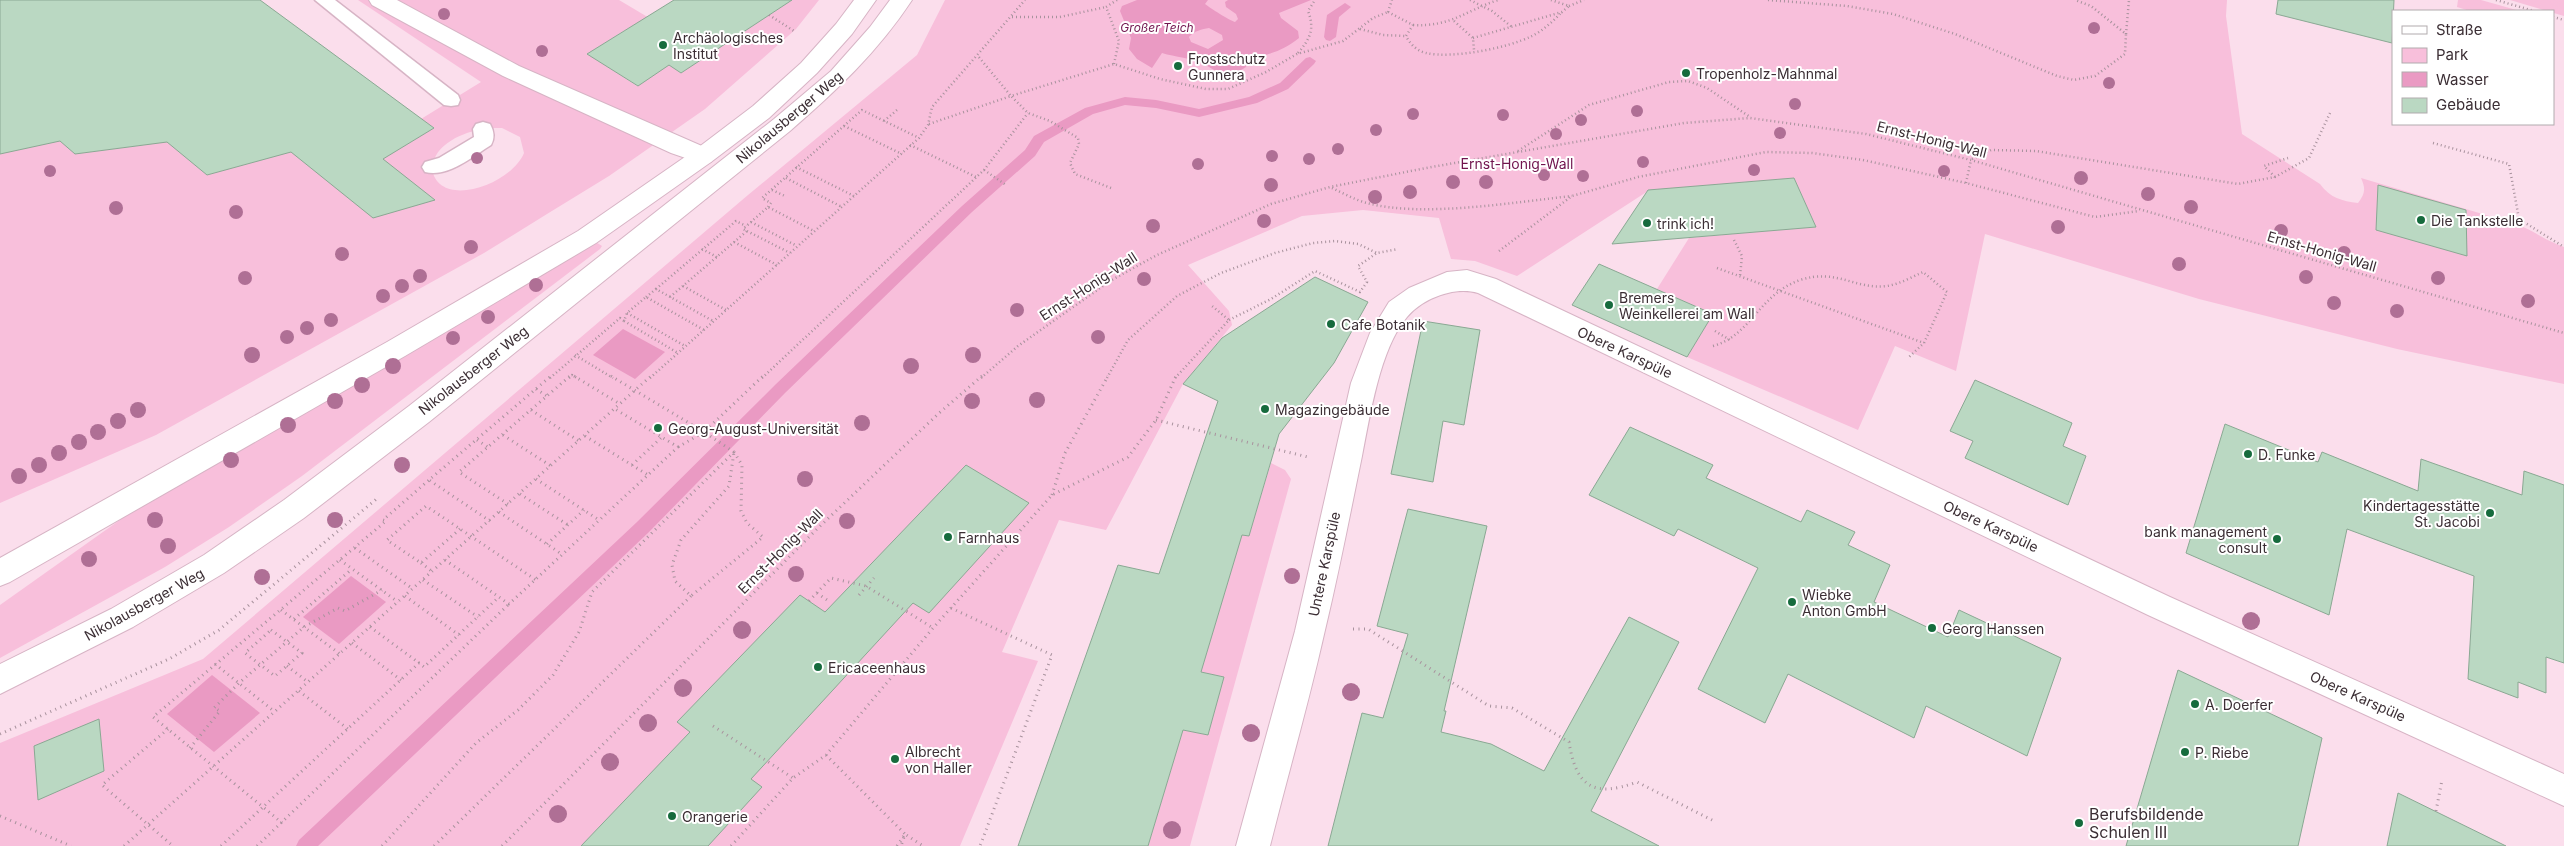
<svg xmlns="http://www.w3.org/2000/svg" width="2564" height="846" font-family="Inter,sans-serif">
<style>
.green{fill:#f8bfdb;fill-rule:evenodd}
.water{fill:#ea9ac3;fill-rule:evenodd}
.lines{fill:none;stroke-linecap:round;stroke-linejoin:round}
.stream{fill:#ea9ac3;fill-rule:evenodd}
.building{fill:#bad8c2;stroke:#8aa893}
.lane-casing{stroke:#d7b4c5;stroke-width:3}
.street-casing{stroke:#d7b4c5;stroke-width:2}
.secondary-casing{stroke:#d7b4c5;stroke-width:2}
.path-far1{stroke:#a8929d;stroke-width:2.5;stroke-dasharray:1 3;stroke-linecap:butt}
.path{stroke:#a8929d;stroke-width:3;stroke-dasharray:1 4.5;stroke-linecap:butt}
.lane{fill:#fff;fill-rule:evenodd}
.street{fill:#fff;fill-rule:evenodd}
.secondary{fill:#fff;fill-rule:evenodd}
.tree{fill:#af6f95}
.poi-dot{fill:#166b3d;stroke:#fff;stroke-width:2}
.labels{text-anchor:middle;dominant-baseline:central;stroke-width:4;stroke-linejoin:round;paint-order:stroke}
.far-water-label{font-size:12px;font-style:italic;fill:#71144e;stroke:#fff}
.poi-label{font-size:14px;fill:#3b2e34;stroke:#fff;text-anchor:start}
.street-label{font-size:14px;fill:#3b2e34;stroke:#fff}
.park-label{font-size:14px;fill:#71144e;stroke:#fff}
.near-poi-label{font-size:16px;fill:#3b2e34;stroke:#fff;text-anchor:start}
</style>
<rect width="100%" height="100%" fill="#fbdeec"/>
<g class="green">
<path d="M358 0H619L656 22 634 36 625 30 588 54 637 86 669 65 681 73 792 0H819L796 29 705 109 609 176 547 214 484 253 156 435 0 503V154L39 122 75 154 145 145 139 118 207 175 268 158 250 142 388 141 399 149 434 128 421 119 481 82ZM485 128H502L520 137 524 153C511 185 439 210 432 169 434 143 463 133 485 128Z"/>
<path d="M945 0H2227L2226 16 2242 134 2320 184C2330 198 2342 201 2358 203 2365 194 2366 189 2361 178L2513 223C2532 229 2545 241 2564 247V384L2397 349 2199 299 1985 234 1956 371 1895 346 1858 430 1687 357 1713 314 1657 289 1689 238 1816 227 1794 178 1648 191 1517 276 1475 261 1451 259 1439 218 1363 210 1302 216 1188 265 1229 311 1232 325 1183 384 1106 530 1059 520 1002 652 1038 661 960 846H0V743L203 659 748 195 917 55Z"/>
<polygon points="2458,0 2481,0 2520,11 2470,11 2457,7"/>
<polygon points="2510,0 2564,0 2564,16"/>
<polygon points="594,241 602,246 600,249 302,476 229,527 165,567 0,658 0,605 134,510"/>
<polygon points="1271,463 1285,470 1291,479 1190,846 1148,846 1183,730 1208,735 1224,677 1201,672 1226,588 1236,534 1249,536"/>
</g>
<g class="water">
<path d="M1137 0H1208L1205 4C1210 8 1229 20 1235 22L1238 19 1236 14 1226 7 1225 2 1228 0H1311L1279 13 1281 18 1298 31 1299 38C1283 51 1268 55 1248 59L1246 67C1224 81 1222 74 1204 64 1192 58 1175 57 1162 53L1152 68 1137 59 1129 49 1131 38 1120 11 1122 6ZM1209 28 1222 35 1223 40 1208 49 1191 42 1189 37C1194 31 1202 29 1209 28Z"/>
<polygon points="623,329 665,352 635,379 593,355"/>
<polygon points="351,576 386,602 339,644 303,617"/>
<polygon points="212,675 260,713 214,752 167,714"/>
</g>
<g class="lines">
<g class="stream">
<polygon points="1345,3 1351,7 1339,17 1336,37 1330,41 1326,40 1324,37 1327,15"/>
<polygon points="1310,57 1316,61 1314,64 1288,89 1257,103 1199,117 1156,108 1125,105 1093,114 1044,142 1035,156 972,212 785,393 649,532 318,846 296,846 299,840 637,522 775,385 962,206 1025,150 1034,136 1085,108 1125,97 1156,100 1199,109 1249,97 1280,83 1306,58"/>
</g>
</g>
<g class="building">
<polygon points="0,0 260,0 434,128 383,159 435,200 373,218 291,152 207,175 167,142 75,154 60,141 0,154"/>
<polygon points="674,0 792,0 681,73 669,65 638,86 587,54"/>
<polygon points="2278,0 2394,0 2392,43 2276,14"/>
<polygon points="1794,178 1816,227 1612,244 1648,190"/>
<polygon points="2378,185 2466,210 2467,256 2376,230"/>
<polygon points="1599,264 1713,314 1687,357 1572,305"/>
<polygon points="1315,277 1368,302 1334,363 1279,434 1249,536 1242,535 1201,672 1224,677 1208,735 1183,730 1148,846 1018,846 1118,565 1159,574 1218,401 1183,384 1222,338"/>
<polygon points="1423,321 1480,330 1464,425 1443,421 1433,482 1391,474"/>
<polygon points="1975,380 2072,423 2063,446 2086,456 2068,505 1965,458 1973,441 1950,431"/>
<polygon points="2225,424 2318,462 2322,452 2418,491 2421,459 2522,495 2524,471 2564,485 2564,663 2546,657 2546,693 2518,682 2518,698 2468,679 2474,576 2347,529 2329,615 2186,553"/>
<polygon points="1630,427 1713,465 1706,478 1801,522 1807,510 1855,532 1848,545 1890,565 1874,602 1948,637 1959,610 2061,658 2027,756 1926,706 1914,738 1788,674 1765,723 1698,689 1758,568 1678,529 1674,536 1589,495"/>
<polygon points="966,465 1029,503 929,613 913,603 751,779 762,787 708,846 581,846 690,732 677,722 800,595 825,612"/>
<polygon points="1408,509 1487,526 1444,711 1446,711 1441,732 1491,744 1544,771 1629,617 1679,642 1591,811 1659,846 1328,846 1362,713 1383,718 1408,634 1377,626"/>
<polygon points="2178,670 2322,738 2298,846 2126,846"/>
<polygon points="99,719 104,771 38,800 34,746"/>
<polygon points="2398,793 2506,846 2387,846"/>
</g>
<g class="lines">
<g class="lane-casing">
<g id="lane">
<polygon points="315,0 335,0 458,95 460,100 458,105 451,106 444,105"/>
<path d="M483 122 490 124C494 131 495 138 491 145 473 156 448 178 425 172L422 167 425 162 439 158 474 137 473 129 476 124Z"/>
</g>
</g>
<g class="street-casing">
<g id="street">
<polygon points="369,0 397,0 519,66 711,150 715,156 711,162 703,164 671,153 503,76 372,5"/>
<path d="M1467 270 1496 279 2170 597 2564 774V806L2148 615 1478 293C1455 286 1423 298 1407 317 1380 348 1370 416 1362 456 1350 514 1339 572 1325 630 1309 702 1288 774 1270 846H1236L1295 631 1351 383 1370 333 1389 302 1409 288 1447 272Z"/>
</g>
</g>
<g class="secondary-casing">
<g id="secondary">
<polygon points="854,0 876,0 852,34 817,73 769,118 711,162 596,243 405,356 10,582 0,586 0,558 387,342 578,231 695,150 753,106 801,63 836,24"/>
<path d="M890 0H912C877 53 837 90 790 131L429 422 304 518 224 573 133 627 0 694V664L111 609 204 555 284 500 409 406 774 119 831 71 870 27Z"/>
</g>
</g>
<g class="path-far1">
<polyline points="1470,0 1492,11 1512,27"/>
<polyline points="1768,0 1847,6 1893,14 1955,34 2057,76 2074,80 2095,76 2125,54 2126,34 2091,6 2075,0"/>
<polyline points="2496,0 2534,11"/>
<polyline points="1569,6 1584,0"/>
<path d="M1388 12 1413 25 1406 36C1410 44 1417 51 1426 53 1452 59 1508 48 1532 36 1544 30 1553 21 1562 12"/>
<polyline points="1388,12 1392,0"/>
<polyline points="769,15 794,31"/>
<polyline points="1012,17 1060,17 1106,7"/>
<polyline points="2553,17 2564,20"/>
<polyline points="1454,21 1473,38 1474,50"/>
<path d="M1413 25C1451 27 1465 11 1498 0"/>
<polyline points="1360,29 1383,35 1406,36"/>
<polyline points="2126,34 2129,0"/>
<polyline points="1473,38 1562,12 1569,6 1551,0"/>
<path d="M1298 53C1310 39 1315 29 1308 11L1315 0"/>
<polyline points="1114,64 1119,41 1106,7 1117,0"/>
<polyline points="884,121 897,110"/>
<polyline points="929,124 1011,96 978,56"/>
<polyline points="844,126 902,154"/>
<polyline points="2433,143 2509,164 2519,219 2564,247"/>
<polyline points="910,145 976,177"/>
<polyline points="1518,151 1589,105 1669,82 1688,81 1707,88 1750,117"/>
<polyline points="1972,159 1991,150 2036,151 2238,184 2275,177 2309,158 2330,113"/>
<polyline points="796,167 854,196"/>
<polyline points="984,170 1006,185"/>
<polyline points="2275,177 2264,166 2288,158"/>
<polyline points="786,178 842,207"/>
<polyline points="1966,183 1971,160"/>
<polyline points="1111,188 1075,174 1070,163 1079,144 1078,138 1050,121 1028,113 1011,96 1114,64 1160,79 1206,89 1228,89 1266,72 1297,54 1343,41 1373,18 1388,12"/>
<path d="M1332 188C1343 193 1355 200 1367 203 1422 218 1515 202 1572 196"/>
<polyline points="772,190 785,196"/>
<polyline points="768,207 771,203 762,198 862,110 919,138"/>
<polyline points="751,222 797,246"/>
<polyline points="747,231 790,253"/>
<polyline points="1734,240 1742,256 1740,276"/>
<polyline points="734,242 777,265"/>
<polyline points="702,249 717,257"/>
<polyline points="1499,251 1572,196 1638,177 1766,152 1812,153 1863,160 1966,183 2095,217 2139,211"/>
<polyline points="1717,268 1924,343"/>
<polyline points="683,286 726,310"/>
<polyline points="656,289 736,221 746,226"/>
<polyline points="646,297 656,289 713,321"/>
<polyline points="670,297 747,231 743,229 768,207 814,231"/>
<polyline points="627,313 685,346"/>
<polyline points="1229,320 1271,299 1315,271 1360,292 1367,282 1358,266 1377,253 1398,249"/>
<polyline points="624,321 678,353"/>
<polyline points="1715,331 1730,340"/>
<path d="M1713 346C1752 335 1758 295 1800 280 1837 268 1855 290 1887 286 1900 284 1912 277 1923 272L1947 292 1924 343 1908 358"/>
<polyline points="575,355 613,378"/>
<polyline points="550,378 620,318 624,321 627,313 646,297 704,330"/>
<polyline points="569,378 572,375 577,378"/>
<polyline points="650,378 919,138 928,125 932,107 1025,0"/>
<polyline points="762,378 984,170 1028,113"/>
<polyline points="981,378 1018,346 1110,281 1157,255 1271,204 1330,187 1426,168 1684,123 1750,118 1866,134 1971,160 2564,333"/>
<polyline points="1107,378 1128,340 1177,296 1221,273 1275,253 1313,243 1335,241 1358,244 1377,253"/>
<polyline points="1175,378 1229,320 1212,306"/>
</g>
<g class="path">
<polyline points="574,376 620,404"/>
<polyline points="611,376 704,432 678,447"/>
<polyline points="536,389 547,396"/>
<polyline points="531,410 579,441"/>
<polyline points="1156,420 1308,457"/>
<polyline points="503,435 551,466"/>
<polyline points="585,436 648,475"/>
<polyline points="477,440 488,447"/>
<polygon points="734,452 742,465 741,511 747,523 763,537 691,596 675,581 672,565 681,540 729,486"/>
<polyline points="734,452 704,432 763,376"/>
<polyline points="632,465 662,437"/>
<polyline points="536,479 599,520"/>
<polyline points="520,494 568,525"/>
<polyline points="1052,495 1065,453 1108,376"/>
<polyline points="508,504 459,472 570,376"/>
<polyline points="499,512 563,555"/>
<polyline points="490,521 429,480 551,376"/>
<polyline points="460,529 421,563 387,540 426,506 536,580"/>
<polyline points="547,544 584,510"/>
<polyline points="355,548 413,589"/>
<polyline points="340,560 398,602"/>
<polyline points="445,560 499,597"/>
<polyline points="421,563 433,572"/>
<polyline points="423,580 478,617"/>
<polyline points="817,593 830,602"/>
<polyline points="859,595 874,578"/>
<polyline points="405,596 459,635"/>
<polyline points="809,601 831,578 866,586 933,628"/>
<polyline points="951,608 1052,655 980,846"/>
<polyline points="281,610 340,654"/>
<polyline points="294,619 352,569"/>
<polyline points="370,627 419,663"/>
<path d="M1353 629H1368L1489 706 1512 708 1569 742C1576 787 1594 798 1637 782L1714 821"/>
<polygon points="271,630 302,653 275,676 245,653"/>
<polyline points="352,643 401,680"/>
<polyline points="215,664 275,712"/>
<polyline points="287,666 308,682"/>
<polyline points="299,691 348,729"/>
<polyline points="713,726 793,778"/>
<polyline points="168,729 102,785 173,846"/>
<polyline points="0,734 169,659 219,630 379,497"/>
<polyline points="190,748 220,711 214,708 239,683 304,627 338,608 345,611 382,590"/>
<polyline points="826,755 905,834 901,846"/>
<polyline points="2436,811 2442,780"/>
<polyline points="0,816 71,846"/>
<polyline points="282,823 263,807 419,663 424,667 499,597 509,604 678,447 615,409"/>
<polyline points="124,846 651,376"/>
<polyline points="221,846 263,807 153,717 386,521 383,520 429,480"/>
<polyline points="257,846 509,604"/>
<polyline points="382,846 476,743 518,710 553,675 579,632 592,592 734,452"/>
<polyline points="434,846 691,596"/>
<polyline points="502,846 816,530 938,414 982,376"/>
<polyline points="731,846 793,778 826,755 933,628 1052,495 1128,457 1156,420 1176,376"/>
<polyline points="897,846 905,834 923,846"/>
</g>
<use href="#lane" class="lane"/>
<use href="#street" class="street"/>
<use href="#secondary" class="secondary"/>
</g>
<g class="tree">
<circle cx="444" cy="14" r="6"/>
<circle cx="2094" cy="28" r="6"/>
<circle cx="542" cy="51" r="6"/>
<circle cx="2109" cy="83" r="6"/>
<circle cx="1795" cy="104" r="6"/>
<circle cx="1637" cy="111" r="6"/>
<circle cx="1413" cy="114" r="6"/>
<circle cx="1503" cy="115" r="6"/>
<circle cx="1581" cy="120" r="6"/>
<circle cx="1376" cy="130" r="6"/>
<circle cx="1780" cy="133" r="6"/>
<circle cx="1556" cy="134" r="6"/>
<circle cx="1338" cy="149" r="6"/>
<circle cx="1272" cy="156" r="6"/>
<circle cx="477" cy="158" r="6"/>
<circle cx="1309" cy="159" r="6"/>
<circle cx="1643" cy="162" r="6"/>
<circle cx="1198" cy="164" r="6"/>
<circle cx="1754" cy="170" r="6"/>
<circle cx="50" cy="171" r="6"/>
<circle cx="1944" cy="171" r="6"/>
<circle cx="1544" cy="175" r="6"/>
<circle cx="1583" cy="176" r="6"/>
<circle cx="2081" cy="178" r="7"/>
<circle cx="1453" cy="182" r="7"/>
<circle cx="1486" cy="182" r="7"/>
<circle cx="1271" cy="185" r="7"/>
<circle cx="1410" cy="192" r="7"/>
<circle cx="2148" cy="194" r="7"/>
<circle cx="1375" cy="197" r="7"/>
<circle cx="2191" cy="207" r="7"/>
<circle cx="116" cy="208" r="7"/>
<circle cx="236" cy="212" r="7"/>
<circle cx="1264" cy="221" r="7"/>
<circle cx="1153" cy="226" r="7"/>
<circle cx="2058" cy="227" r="7"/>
<circle cx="2281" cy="231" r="7"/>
<circle cx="471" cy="247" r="7"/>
<circle cx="2344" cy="253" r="7"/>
<circle cx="342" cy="254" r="7"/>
<circle cx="2179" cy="264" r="7"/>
<circle cx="420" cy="276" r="7"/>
<circle cx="2306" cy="277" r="7"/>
<circle cx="245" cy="278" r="7"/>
<circle cx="2438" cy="278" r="7"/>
<circle cx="1144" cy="279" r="7"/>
<circle cx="536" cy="285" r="7"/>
<circle cx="402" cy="286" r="7"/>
<circle cx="383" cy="296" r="7"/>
<circle cx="2528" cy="301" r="7"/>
<circle cx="2334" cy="303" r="7"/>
<circle cx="1017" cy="310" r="7"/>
<circle cx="2397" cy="311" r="7"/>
<circle cx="488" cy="317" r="7"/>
<circle cx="331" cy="320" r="7"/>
<circle cx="307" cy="328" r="7"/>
<circle cx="287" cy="337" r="7"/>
<circle cx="1098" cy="337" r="7"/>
<circle cx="453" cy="338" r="7"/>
<circle cx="252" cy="355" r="8"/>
<circle cx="973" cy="355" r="8"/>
<circle cx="393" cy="366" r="8"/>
<circle cx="911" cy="366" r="8"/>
<circle cx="362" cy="385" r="8"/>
<circle cx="1037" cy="400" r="8"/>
<circle cx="335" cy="401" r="8"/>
<circle cx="972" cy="401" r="8"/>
<circle cx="138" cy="410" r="8"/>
<circle cx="118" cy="421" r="8"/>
<circle cx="862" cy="423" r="8"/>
<circle cx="288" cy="425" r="8"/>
<circle cx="98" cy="432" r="8"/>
<circle cx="79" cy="442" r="8"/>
<circle cx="59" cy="453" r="8"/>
<circle cx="231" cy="460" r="8"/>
<circle cx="39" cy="465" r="8"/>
<circle cx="402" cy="465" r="8"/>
<circle cx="19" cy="476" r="8"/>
<circle cx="805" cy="479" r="8"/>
<circle cx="155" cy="520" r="8"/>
<circle cx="335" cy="520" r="8"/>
<circle cx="847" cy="521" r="8"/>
<circle cx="168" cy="546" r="8"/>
<circle cx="89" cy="559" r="8"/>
<circle cx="796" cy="574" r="8"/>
<circle cx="1292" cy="576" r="8"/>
<circle cx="262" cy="577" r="8"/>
<circle cx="2251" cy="621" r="9"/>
<circle cx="742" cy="630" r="9"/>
<circle cx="683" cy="688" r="9"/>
<circle cx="1351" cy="692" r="9"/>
<circle cx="648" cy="723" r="9"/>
<circle cx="1251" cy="733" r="9"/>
<circle cx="610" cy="762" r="9"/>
<circle cx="558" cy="814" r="9"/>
<circle cx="1172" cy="830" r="9"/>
</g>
<g class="poi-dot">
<circle cx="663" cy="45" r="5"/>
<circle cx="1178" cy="66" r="5"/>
<circle cx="1686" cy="73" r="5"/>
<circle cx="2421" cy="220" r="5"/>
<circle cx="1647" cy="223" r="5"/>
<circle cx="1609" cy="305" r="5"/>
<circle cx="1331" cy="324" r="5"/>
<circle cx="1265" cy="409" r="5"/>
<circle cx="658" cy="428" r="5"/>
<circle cx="2248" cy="454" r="5"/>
<circle cx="2490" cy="513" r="5"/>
<circle cx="948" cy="537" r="5"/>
<circle cx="2277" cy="539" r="5"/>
<circle cx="1792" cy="602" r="5"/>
<circle cx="1932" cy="628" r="5"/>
<circle cx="818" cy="667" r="5"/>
<circle cx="2195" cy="704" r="5"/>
<circle cx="2185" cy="752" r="5"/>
<circle cx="895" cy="759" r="5"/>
<circle cx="672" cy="816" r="5"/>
<circle cx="2079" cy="823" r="5"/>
</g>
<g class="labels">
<g class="far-water-label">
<text x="1157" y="27">Großer Teich</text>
</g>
<g class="poi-label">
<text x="673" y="37">Archäologisches<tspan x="673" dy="16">Institut</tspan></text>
<text x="1188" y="58">Frostschutz<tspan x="1188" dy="16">Gunnera</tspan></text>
<text x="1696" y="73">Tropenholz-Mahnmal</text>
<text x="2431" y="220">Die Tankstelle</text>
<text x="1657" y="223">trink ich!</text>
<text x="1619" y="297">Bremers<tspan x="1619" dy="16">Weinkellerei am Wall</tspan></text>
<text x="1341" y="324">Cafe Botanik</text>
<text x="1275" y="409">Magazingebäude</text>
<text x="668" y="428">Georg-August-Universität</text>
<text x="2258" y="454">D. Funke</text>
<text x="2480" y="505" text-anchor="end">Kindertagesstätte<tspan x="2480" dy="16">St. Jacobi</tspan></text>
<text x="2267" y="531" text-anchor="end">bank management<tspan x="2267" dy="16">consult</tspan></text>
<text x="958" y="537">Farnhaus</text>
<text x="1802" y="594">Wiebke<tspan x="1802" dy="16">Anton GmbH</tspan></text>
<text x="1942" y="628">Georg Hanssen</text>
<text x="828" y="667">Ericaceenhaus</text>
<text x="2205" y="704">A. Doerfer</text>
<text x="905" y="751">Albrecht<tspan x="905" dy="16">von Haller</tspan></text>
<text x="2195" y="752">P. Riebe</text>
<text x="682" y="816">Orangerie</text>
</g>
<g class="street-label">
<text transform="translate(789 117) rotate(-40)">Nikolausberger Weg</text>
<text transform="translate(1932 139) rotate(14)">Ernst-Honig-Wall</text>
<text transform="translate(2322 251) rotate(16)">Ernst-Honig-Wall</text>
<text transform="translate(1088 286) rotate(-33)">Ernst-Honig-Wall</text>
<text transform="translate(1625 352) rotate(25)">Obere Karspüle</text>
<text transform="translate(473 370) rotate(-38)">Nikolausberger Weg</text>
<text transform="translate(1991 526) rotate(25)">Obere Karspüle</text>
<text transform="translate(780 551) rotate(-45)">Ernst-Honig-Wall</text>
<text transform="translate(1324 564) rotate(-78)">Untere Karspüle</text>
<text transform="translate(144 604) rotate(-29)">Nikolausberger Weg</text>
<text transform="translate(2358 696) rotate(24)">Obere Karspüle</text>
</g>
<g class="park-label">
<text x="1517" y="163">Ernst-Honig-Wall</text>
</g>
<g class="near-poi-label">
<text x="2089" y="814">Berufsbildende<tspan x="2089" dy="18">Schulen III</tspan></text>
</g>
</g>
<rect x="2392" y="10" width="162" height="115" fill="#ffffff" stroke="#b1abae"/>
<rect x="2402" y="26" width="25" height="8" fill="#ffffff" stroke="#b1abae"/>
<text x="2436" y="35" font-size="15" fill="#3b2e34">Straße</text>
<rect x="2402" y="48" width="25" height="15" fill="#f8bfdb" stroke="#b1abae"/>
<text x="2436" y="60" font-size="15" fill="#3b2e34">Park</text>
<rect x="2402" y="72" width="25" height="15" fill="#ea9ac3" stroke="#b1abae"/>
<text x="2436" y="85" font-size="15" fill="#3b2e34">Wasser</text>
<rect x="2402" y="98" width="25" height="15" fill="#bad8c2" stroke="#b1abae"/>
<text x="2436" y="110" font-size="15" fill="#3b2e34">Gebäude</text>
</svg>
